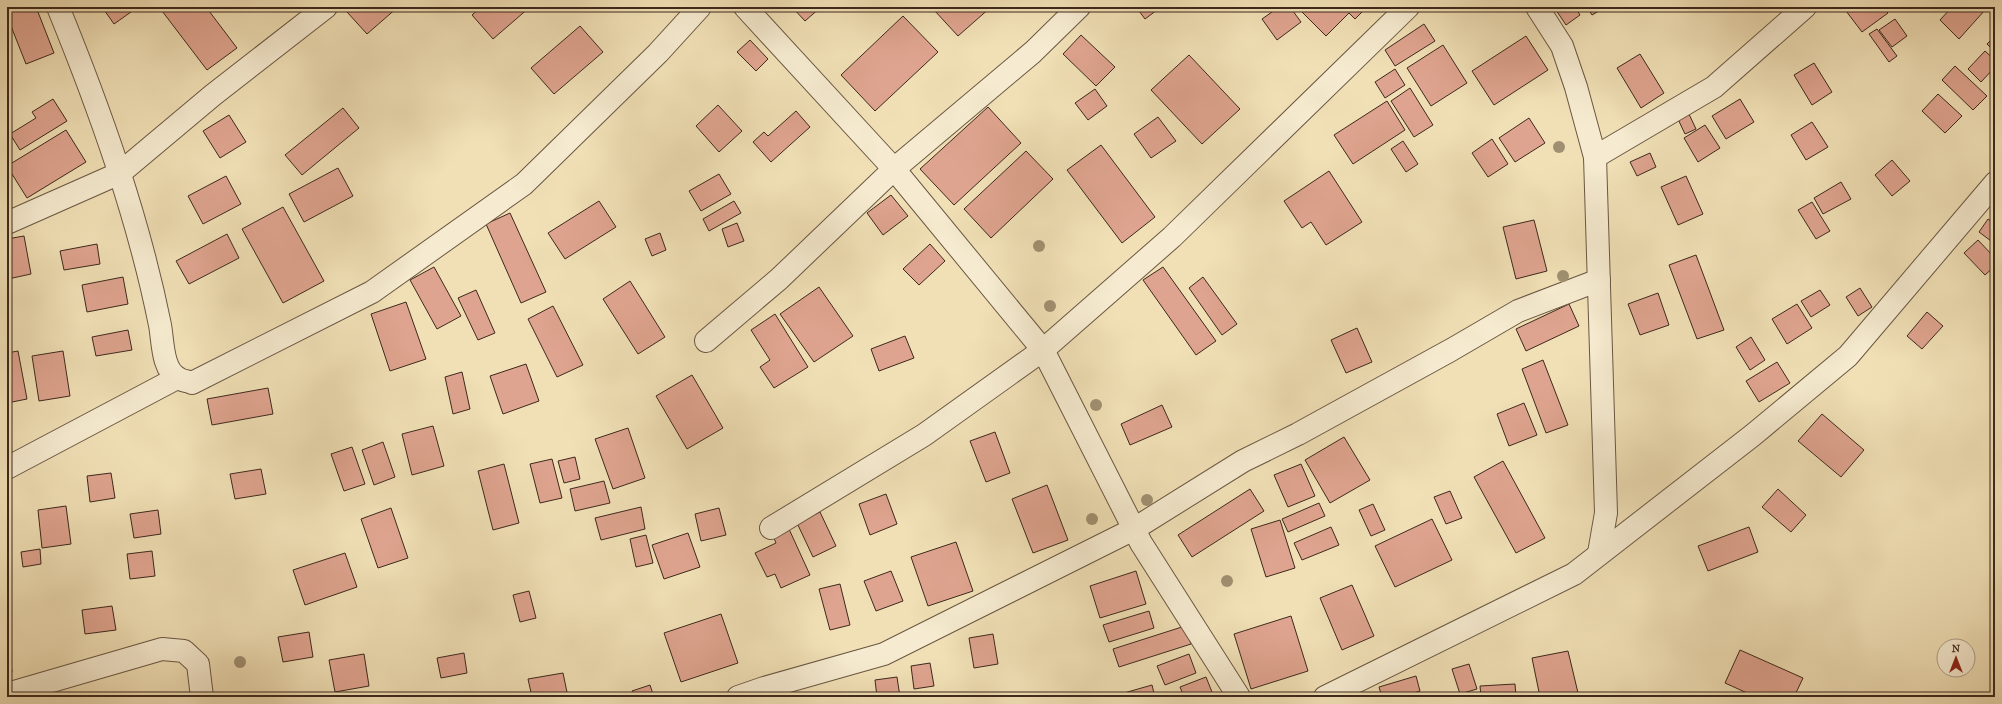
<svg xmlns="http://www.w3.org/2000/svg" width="2002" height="704" font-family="'IM FELL French Canon',serif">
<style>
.building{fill:#dfa48f;stroke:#3d291c}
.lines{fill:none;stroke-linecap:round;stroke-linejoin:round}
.street-casing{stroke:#6a5742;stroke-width:24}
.street{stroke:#f6ebd0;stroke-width:22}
.tree{fill:#a09071}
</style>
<rect width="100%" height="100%" fill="#f1e0b6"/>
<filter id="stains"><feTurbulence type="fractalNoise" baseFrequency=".005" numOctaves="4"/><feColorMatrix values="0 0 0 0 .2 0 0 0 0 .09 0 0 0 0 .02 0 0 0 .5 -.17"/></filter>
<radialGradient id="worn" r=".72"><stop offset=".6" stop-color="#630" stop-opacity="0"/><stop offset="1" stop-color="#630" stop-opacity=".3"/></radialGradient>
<g class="building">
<polygon points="7,7 36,7 54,53 26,64 7,16"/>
<polygon points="102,7 138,7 114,24"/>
<polygon points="159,7 206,7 237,48 207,70"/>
<polygon points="353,7 398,7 367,34 347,12"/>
<polygon points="481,7 530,7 493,39 472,15"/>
<polygon points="792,7 821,7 805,21"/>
<polygon points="937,7 991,7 958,36 934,10"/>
<polygon points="1136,7 1161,7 1145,19"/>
<polygon points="1279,7 1290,7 1301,22 1277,40 1262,19"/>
<polygon points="1297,7 1367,7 1355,19 1349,13 1326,36"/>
<polygon points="1554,7 1575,7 1580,15 1566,25"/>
<polygon points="1587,7 1606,7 1592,15"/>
<polygon points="1851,7 1883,7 1888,13 1862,32 1846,11"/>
<polygon points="1952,7 1982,7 1985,10 1959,39 1940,20"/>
<polygon points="903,16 938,52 875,111 841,75"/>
<polygon points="1895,19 1907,36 1892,47 1879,30"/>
<polygon points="1424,24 1435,41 1395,66 1385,50"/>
<polygon points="580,26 603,52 554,94 531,68"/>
<polygon points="1877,29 1897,56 1889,62 1869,34"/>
<polygon points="1081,35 1115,67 1096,86 1063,54"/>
<polygon points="1526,36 1548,70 1494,105 1472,71"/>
<polygon points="1995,36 1995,52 1987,44"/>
<polygon points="750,40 768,59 756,71 737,52"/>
<polygon points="1443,45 1467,83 1431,106 1407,68"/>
<polygon points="1985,51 1995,60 1995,67 1981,82 1968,69"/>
<polygon points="1640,54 1664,93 1641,108 1617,68"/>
<polygon points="1189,55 1240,109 1202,144 1151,90"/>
<polygon points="1814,63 1832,92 1812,105 1794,75"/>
<polygon points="1955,66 1987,96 1973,110 1942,80"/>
<polygon points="1395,69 1405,85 1385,98 1375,82"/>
<polygon points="1410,88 1433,125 1414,137 1391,101"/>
<polygon points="1095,89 1107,106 1088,120 1075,103"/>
<polygon points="1938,94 1962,116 1945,133 1922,111"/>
<polygon points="53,99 67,121 20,150 10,134 36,118 32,112"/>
<polygon points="1740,99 1754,122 1726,139 1712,116"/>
<polygon points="1387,101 1405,130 1353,164 1334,135"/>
<polygon points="718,105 742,131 719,152 696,126"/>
<polygon points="988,107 1021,143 954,205 920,169"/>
<polygon points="343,108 359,128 302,175 285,155"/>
<polygon points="796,111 810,127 771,162 753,142 764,132 768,136"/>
<polygon points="1688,112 1696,129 1685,134 1677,117"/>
<polygon points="229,115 246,142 220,158 203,131"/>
<polygon points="1158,117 1176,141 1151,158 1134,134"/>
<polygon points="1529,118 1545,143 1515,162 1499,138"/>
<polygon points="1812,122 1828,147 1806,160 1791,135"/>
<polygon points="1705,125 1720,148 1698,162 1684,138"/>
<polygon points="66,130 86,162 27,198 7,166"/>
<polygon points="1492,139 1508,164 1488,177 1472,153"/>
<polygon points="1403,141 1418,164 1406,172 1391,149"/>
<polygon points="1101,145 1155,217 1122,243 1067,170"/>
<polygon points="1026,151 1053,179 991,238 964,209"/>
<polygon points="1650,153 1656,167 1637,176 1630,162"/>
<polygon points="1892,160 1910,181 1892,196 1875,175"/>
<polygon points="338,168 353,196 304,222 289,194"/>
<polygon points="1329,171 1362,222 1326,245 1311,222 1302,228 1284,201"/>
<polygon points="719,174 731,194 701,211 689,191"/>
<polygon points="226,176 241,204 203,224 188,196"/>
<polygon points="1686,176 1703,214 1678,225 1661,187"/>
<polygon points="1841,182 1851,199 1823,214 1814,198"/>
<polygon points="891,195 908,216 883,235 867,213"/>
<polygon points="599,201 616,227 565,259 548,233"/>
<polygon points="734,201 741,213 709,231 703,219"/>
<polygon points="1812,202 1830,231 1816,239 1798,210"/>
<polygon points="283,207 324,281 283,303 242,229"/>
<polygon points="510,213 546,292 521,303 486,224"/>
<polygon points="1988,219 1995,224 1995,236 1991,241 1979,232"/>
<polygon points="1534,220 1547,271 1516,279 1503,227"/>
<polygon points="737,223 744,241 728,247 722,229"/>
<polygon points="660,233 666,250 652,256 645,239"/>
<polygon points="227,234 239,258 189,284 176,261"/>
<polygon points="24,236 31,274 8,279 7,239"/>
<polygon points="1978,240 1995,258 1995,266 1985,275 1964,253"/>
<polygon points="97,244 100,264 64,270 60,251"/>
<polygon points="930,244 945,261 919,285 903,269"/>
<polygon points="1696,255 1724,330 1697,339 1669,265"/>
<polygon points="434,267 461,316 437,329 410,280"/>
<polygon points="1163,267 1216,341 1196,355 1143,280"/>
<polygon points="123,277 128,304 87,312 82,285"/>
<polygon points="1203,277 1237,324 1222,335 1189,288"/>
<polygon points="630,281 665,337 638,354 603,299"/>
<polygon points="819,287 853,336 814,362 780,314"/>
<polygon points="1860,288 1872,307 1858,316 1846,297"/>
<polygon points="476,290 495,333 478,340 458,298"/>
<polygon points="1820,290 1830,305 1811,317 1801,301"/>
<polygon points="1658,293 1669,325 1640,335 1628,304"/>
<polygon points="406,302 426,359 390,371 371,314"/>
<polygon points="1569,304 1579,326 1526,351 1516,329"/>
<polygon points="1797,304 1812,328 1787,344 1772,319"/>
<polygon points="553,306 583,365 557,377 528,319"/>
<polygon points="1927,312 1943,326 1922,349 1907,336"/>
<polygon points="775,314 808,367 774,388 760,367 770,360 751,330"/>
<polygon points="1357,328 1372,362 1346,373 1331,340"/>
<polygon points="128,330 132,350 96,356 92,337"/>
<polygon points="905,336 914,358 879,371 871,349"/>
<polygon points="1751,337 1765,360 1750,370 1736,347"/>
<polygon points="18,351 27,399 7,403 7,353"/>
<polygon points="63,351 70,396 39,401 32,356"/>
<polygon points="1543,360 1568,425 1546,433 1522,369"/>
<polygon points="1777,362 1790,383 1759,402 1746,381"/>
<polygon points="526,364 539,401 503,414 490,376"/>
<polygon points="462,372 470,409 453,414 445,377"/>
<polygon points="692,375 723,428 687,449 656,396"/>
<polygon points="268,388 273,414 212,425 207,399"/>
<polygon points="1524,403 1537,435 1509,446 1497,414"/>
<polygon points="1162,405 1172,427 1130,445 1121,424"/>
<polygon points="1822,414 1864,450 1841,477 1798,441"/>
<polygon points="433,426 444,466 412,475 402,434"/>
<polygon points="628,428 645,478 613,489 595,439"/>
<polygon points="995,432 1010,473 986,482 970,441"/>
<polygon points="1344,437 1370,480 1330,503 1305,460"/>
<polygon points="383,442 395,477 374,485 362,450"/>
<polygon points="352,447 365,484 344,491 331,454"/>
<polygon points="575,457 580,479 564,483 558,461"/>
<polygon points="552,459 562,498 540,503 530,464"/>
<polygon points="1503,461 1545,538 1516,553 1474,477"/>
<polygon points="504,464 519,523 493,530 478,471"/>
<polygon points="1301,464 1315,496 1288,507 1274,475"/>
<polygon points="261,469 266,494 235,499 230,474"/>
<polygon points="111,473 115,498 90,502 87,476"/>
<polygon points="604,481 610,503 575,511 570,489"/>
<polygon points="1047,485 1068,540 1033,553 1012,499"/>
<polygon points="1250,489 1264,511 1192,557 1178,535"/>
<polygon points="1778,489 1806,515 1791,532 1762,507"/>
<polygon points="1450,491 1462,518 1446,524 1434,497"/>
<polygon points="886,494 897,524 870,535 859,504"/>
<polygon points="1319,503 1325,516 1288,532 1282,519"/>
<polygon points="1373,504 1385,530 1371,536 1359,510"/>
<polygon points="66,506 71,544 42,548 38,510"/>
<polygon points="641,507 645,529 601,540 595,518"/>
<polygon points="391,508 408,558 378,568 361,519"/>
<polygon points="719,508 726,535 701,541 695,514"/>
<polygon points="158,510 161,534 134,538 130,514"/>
<polygon points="820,512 836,546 813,557 797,523"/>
<polygon points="1432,519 1452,560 1395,587 1375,546"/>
<polygon points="1280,520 1295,568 1266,577 1251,529"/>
<polygon points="7,527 11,556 7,557"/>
<polygon points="1331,527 1339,545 1302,560 1294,543"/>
<polygon points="1749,527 1758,552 1708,571 1698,546"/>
<polygon points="789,529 810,575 781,588 775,574 767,577 755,553 776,543 773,536"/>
<polygon points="688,533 700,567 664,579 652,545"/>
<polygon points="646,535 653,563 636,567 630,539"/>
<polygon points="956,542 973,591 928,606 911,557"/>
<polygon points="40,549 41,564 23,567 21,552"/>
<polygon points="152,551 155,576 130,579 127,554"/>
<polygon points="345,553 357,587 305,605 293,570"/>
<polygon points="891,571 903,601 876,611 864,581"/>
<polygon points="1136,571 1146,604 1100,618 1090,586"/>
<polygon points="840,584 850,625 830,630 819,589"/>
<polygon points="1352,585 1374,636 1342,650 1320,598"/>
<polygon points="529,591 536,618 520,622 513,595"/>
<polygon points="112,606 116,630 85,634 82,610"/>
<polygon points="1149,611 1154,628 1109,642 1103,625"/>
<polygon points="721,614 738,663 681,682 664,633"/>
<polygon points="1291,616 1308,671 1251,689 1234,634"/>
<polygon points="1185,626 1191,644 1119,667 1113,649"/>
<polygon points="309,632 313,657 283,662 278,637"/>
<polygon points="993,634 998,664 974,668 969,638"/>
<polygon points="7,639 12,672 7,673"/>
<polygon points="1740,650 1803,678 1794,697 1756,697 1725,683"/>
<polygon points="1568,651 1579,697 1540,697 1532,658"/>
<polygon points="464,653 467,673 441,678 437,658"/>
<polygon points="364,654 369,686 335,692 329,660"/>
<polygon points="1189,654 1196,673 1165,685 1157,666"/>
<polygon points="930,663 934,686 914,689 911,666"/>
<polygon points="1469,664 1477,689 1460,694 1452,669"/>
<polygon points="563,673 568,697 532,697 528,679"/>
<polygon points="1416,676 1420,691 1401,697 1382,697 1379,687"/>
<polygon points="897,677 900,697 877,697 875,680"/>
<polygon points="1206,677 1214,697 1184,697 1180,687"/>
<polygon points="1515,684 1516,697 1481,697 1480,686"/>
<polygon points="650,685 654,697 634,697 632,691"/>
<polygon points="1152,685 1155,697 1110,697"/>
</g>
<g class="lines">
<g class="street-casing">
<g id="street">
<path d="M58 7C100 110 138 216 160 325 163 341 162 370 178 378 182 381 188 381 192 383L372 292 524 184 658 53 700 7"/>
<polyline points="745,7 894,169 1043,350 1141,543 1239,697"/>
<polyline points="1537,7 1562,46 1576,87 1595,157 1606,513 1599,553"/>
<polyline points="1595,157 1714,87 1805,7"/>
<polyline points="7,223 120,173 213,95 326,7"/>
<polyline points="706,341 779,279 894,169 1033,52 1079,7"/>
<polyline points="7,468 177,378"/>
<polyline points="771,528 924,435 1043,350 1172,237 1408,7"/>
<polyline points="7,694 162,649 184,651 198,664 202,697"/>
<polyline points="738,697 764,688 884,654 1134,529 1243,461 1298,434 1451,350 1518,311 1599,280"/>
<polyline points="1325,697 1574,574 1753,435 1848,356 1995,183"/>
</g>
</g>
<use href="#street" class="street"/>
</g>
<g class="tree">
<circle cx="1559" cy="147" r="6"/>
<circle cx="1039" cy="246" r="6"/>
<circle cx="1563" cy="276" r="6"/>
<circle cx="1050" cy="306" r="6"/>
<circle cx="1096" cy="405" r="6"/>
<circle cx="1147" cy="500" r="6"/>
<circle cx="1092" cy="519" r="6"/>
<circle cx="1227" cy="581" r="6"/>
<circle cx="240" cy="662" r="6"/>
</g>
<rect width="2002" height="704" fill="none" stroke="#f1e0b6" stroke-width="24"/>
<rect x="8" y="8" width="1986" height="688" fill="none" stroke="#3d291c" stroke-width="2"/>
<rect x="12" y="12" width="1978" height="680" fill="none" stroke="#3d291c"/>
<g transform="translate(1956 658)"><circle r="19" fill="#f6ebd0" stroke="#ac9d88"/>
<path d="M0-3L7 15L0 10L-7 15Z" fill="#8f2418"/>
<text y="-6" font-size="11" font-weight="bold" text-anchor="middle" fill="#3d291c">N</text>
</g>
<rect width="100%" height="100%" filter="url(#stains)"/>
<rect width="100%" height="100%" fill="url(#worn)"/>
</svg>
